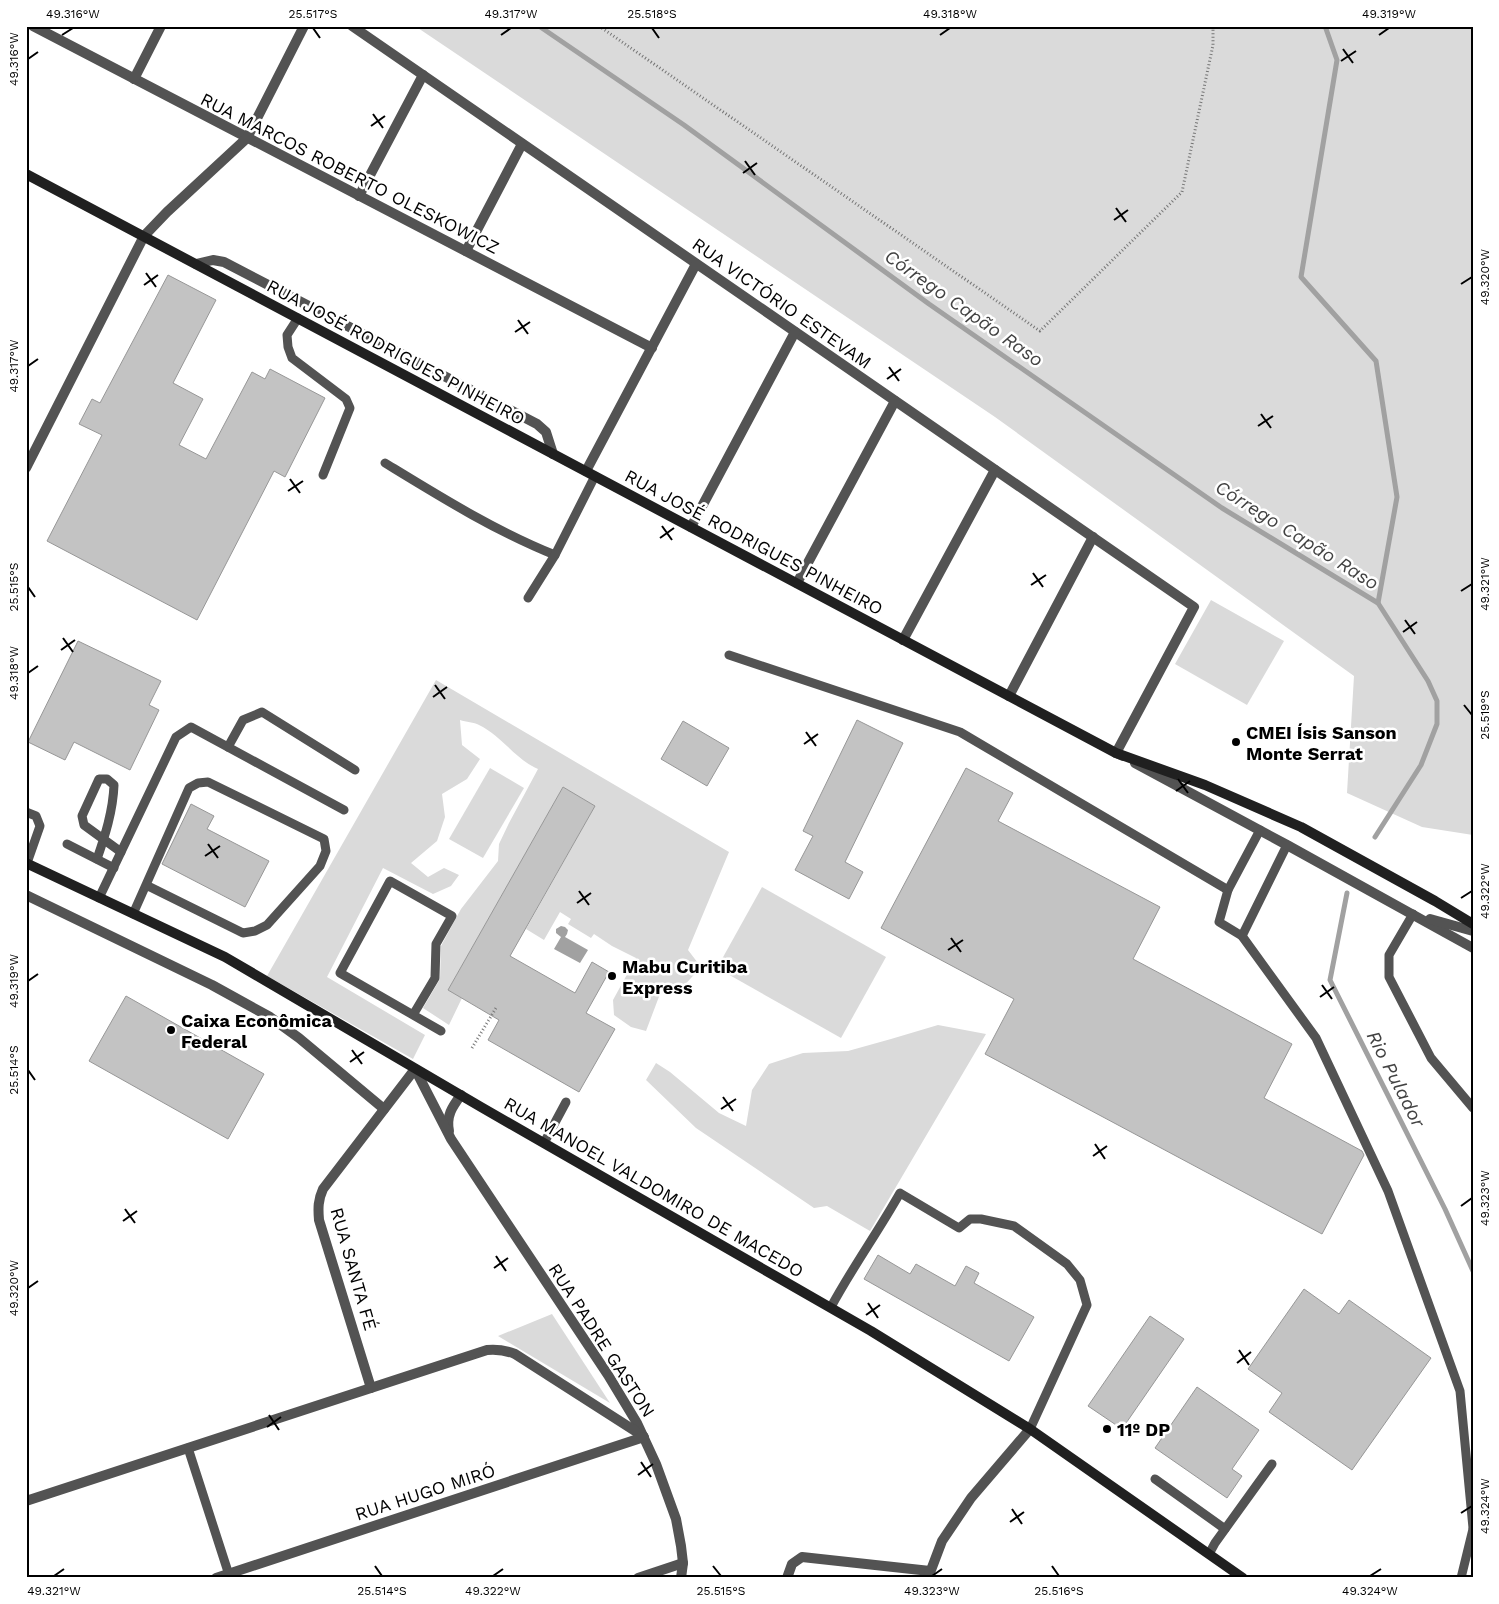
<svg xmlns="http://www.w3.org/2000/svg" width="1499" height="1604" font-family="'Work Sans',sans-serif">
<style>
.green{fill:#dadada}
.water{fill:#a1a1a1}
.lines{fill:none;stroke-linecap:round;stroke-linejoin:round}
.stream{stroke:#a1a1a1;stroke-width:5}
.building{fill:#c3c3c3;stroke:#979797}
.path{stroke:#757575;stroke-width:3;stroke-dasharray:1 2.5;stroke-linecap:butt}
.lane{stroke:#535353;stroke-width:9}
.street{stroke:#535353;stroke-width:10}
.secondary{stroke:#202020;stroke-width:10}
.ticks{fill:none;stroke:#000;stroke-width:2}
.poi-dot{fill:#000;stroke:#fff;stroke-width:2}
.labels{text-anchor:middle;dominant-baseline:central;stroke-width:5;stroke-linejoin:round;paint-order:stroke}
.street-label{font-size:18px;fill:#000;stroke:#fff}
.poi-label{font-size:18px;font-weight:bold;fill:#000;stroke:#fff;text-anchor:start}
.water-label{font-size:19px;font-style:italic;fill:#424242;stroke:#fff}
.neatline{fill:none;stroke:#000;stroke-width:2}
.ticks-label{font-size:12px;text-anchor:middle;fill:#000}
</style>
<rect width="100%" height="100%" fill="#fff"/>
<g class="green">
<polygon points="415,26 1473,26 1473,835 1422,827 1347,793 1354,676 995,417"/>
<polygon points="1211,600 1284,641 1247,705 1175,664"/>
<path d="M436 680 729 852 688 950 701 967 681 989 660 994 646 1031 631 1027 614 1015 613 1000 636 958 612 946 594 934 591 938 568 924 571 919 560 912 544 940 526 929 595 806 563 787 448 990 462 998 449 1025 423 1008 440 979 441 946 461 909 498 861 499 844 509 823 538 769C516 760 502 736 479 725 474 722 466 722 460 720L462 745 480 759 467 779 442 794 445 817 437 841 411 863 428 877 444 868 459 875 451 886 433 894 383 868 327 977 425 1035 413 1059 267 976Z"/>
<polygon points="490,768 524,788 483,858 449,839"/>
<polygon points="762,887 886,957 841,1038 717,968"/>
<polygon points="938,1025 986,1034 870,1231 827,1206 814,1208 696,1128 646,1080 656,1063 670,1072 719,1113 746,1126 752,1090 769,1064 803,1053 848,1051 891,1039"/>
<polygon points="552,1314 610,1403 498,1336"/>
</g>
<polygon class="water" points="561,926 565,927 568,930 567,934 565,937 588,950 580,963 554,949 561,937 556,933 556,929"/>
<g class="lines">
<g class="stream">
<polyline points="539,26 684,125 929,304 1222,508 1378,603 1428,681 1437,701 1437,724 1421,765 1375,837"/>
<polyline points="1325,26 1337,60 1301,277 1376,361 1397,497 1378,603"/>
<polyline points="1347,893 1330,980 1445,1209 1473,1271"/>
</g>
</g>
<g class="building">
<polygon points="168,275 216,300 173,383 203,399 179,445 206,459 252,372 265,379 270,369 325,398 285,477 274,471 197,620 47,541 102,435 79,424 92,399 100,403"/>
<polygon points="78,641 161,681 149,705 159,710 130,770 74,742 65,760 28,742"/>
<polygon points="857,720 903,743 845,862 863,872 849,899 795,870 813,836 803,831"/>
<polygon points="683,721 729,748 707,786 661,759"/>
<polygon points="966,768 1013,793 998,821 1160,907 1133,959 1292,1044 1264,1098 1362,1151 1364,1155 1322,1234 985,1054 1014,999 881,928"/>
<polygon points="563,787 595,806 510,956 575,993 592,962 609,972 586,1013 615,1029 579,1092 488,1040 499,1020 448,990"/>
<polygon points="191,804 214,816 207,829 269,861 245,907 162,864"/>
<polygon points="126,996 264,1074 228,1139 89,1061"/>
<polygon points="878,1255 910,1274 916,1264 955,1286 966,1266 979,1273 974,1283 1034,1317 1009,1361 864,1279"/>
<polygon points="1304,1289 1339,1314 1349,1300 1431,1358 1352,1470 1269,1412 1282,1393 1248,1369"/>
<polygon points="1150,1316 1184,1339 1122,1429 1088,1406"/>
<polygon points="1197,1387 1259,1430 1232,1469 1242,1476 1227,1498 1155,1448"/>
</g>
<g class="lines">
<g class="path">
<polyline points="599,26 1040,331 1182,192 1213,45 1213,26"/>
<polyline points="472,1048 496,1008"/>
</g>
<g class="lane">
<polyline points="298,318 287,335 288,347 292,358 346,399 350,408 323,475"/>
<path d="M385 463C439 496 495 531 555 555"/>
<polyline points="528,598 555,555 595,476"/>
<polyline points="729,655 960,732 1228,890"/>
<polyline points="228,747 243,720 262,712 355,770"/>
<polyline points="26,812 36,816 40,826 27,863"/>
<polyline points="1260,830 1228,890 1219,922 1242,936 1316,1038 1388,1191 1460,1391 1473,1528"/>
<polyline points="67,844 114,868"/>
<path d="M97 859C105 836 113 811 114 785L107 779H99L82 816 84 825 121 852"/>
<polyline points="99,898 176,737 191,727 344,810"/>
<polyline points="133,914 189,788 198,783 208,782 324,839 326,851 320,866 267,925 255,931 243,933 146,885"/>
<polyline points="1413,914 1389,955 1389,977 1431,1058 1473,1108"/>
<polyline points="1242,936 1287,845"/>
<polyline points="413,1015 435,978 436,944 452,916 390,881 340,973 441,1031"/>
<polyline points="544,1143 566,1102"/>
<path d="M831 1307C852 1268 878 1232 900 1193L959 1228 970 1219H981L1014 1226 1067 1264 1080 1280 1087 1305 1030 1429"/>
<polyline points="188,1448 230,1578"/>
<polyline points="1155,1479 1225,1529"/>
<polyline points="1209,1554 1215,1543 1272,1464"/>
<polyline points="1461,1578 1473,1529"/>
</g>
<g class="street">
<polyline points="33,26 652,348"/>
<polyline points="352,26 1194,607 1116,753 1123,756"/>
<polyline points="134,79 161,26"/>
<polyline points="359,196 423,75"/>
<polyline points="466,251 522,144"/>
<polyline points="196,264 213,260 224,262 537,424 546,432 553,454"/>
<polyline points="26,468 144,236 167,212 247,138 304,26"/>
<polyline points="586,471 696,264"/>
<polyline points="691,527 795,332"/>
<polyline points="797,583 895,401"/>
<polyline points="903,640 995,470"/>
<polyline points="1009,696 1093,537"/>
<polyline points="1135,763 1287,845 1473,948"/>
<polyline points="26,895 212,985 270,1017 299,1038 384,1109"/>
<polyline points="1430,919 1473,931"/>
<path d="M449 1131C446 1116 452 1107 461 1095"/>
<path d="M371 1388 319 1220C318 1208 318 1200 323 1189L415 1069 451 1139 608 1375 637 1423 656 1464 676 1519 681 1546 683 1563 681 1578"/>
<path d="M26 1501 487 1350C497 1349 505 1350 515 1354L643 1436"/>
<polyline points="216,1578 644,1437"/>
<polyline points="638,1578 683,1563"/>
<polyline points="787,1578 792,1564 802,1557 930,1571"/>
<polyline points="928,1578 942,1541 971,1498 1030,1429"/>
</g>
<g class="secondary">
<polyline points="26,174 1116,753 1205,785 1301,827 1435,901 1473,924"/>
<polyline points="26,863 225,957 481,1107 871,1331 1030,1429 1243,1578"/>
</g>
</g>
<path class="ticks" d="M313 28 320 38M652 28 659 38M62 35 73 28M501 35 511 28M940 35 950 28M1379 35 1389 28M1343 49 1353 63M28 59 38 52M1341 61 1356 51M373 114 383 128M371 126 385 116M745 161 755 175M743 173 757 163M1116 208 1126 222M1114 220 1128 210M146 273 156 287M1461 284 1472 277M144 285 158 275M518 320 528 334M515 332 530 322M28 366 38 359M889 367 899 381M887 379 901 369M1261 414 1271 428M1258 426 1273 416M290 479 300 493M288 491 303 481M662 526 672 540M660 538 674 528M1033 573 1043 587M1031 585 1046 575M28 587 35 597M1461 591 1472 584M1405 620 1415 634M1403 632 1417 622M63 638 73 652M61 650 75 640M28 673 38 666M435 685 445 699M433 697 447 687M1464 705 1472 715M806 732 816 746M804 744 818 734M1178 779 1188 793M1176 791 1190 781M208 844 218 858M205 856 220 846M579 891 589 905M1461 898 1472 891M577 903 591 893M951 938 961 952M948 950 963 940M28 981 38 974M1322 985 1332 999M1320 997 1334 987M352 1050 362 1064M350 1062 364 1052M28 1070 35 1080M723 1097 733 1111M721 1109 736 1099M1095 1144 1105 1159M1093 1156 1107 1146M1461 1206 1472 1198M125 1209 135 1223M123 1221 137 1211M496 1256 506 1271M494 1268 508 1258M28 1288 38 1281M868 1303 878 1318M866 1315 880 1305M1239 1350 1249 1365M1237 1363 1251 1352M269 1415 279 1430M267 1427 281 1417M641 1462 651 1477M638 1475 653 1464M1012 1509 1022 1524M1461 1513 1472 1506M1010 1522 1024 1512M375 1566 382 1576M713 1566 721 1576M1052 1566 1059 1576M54 1576 64 1569M493 1576 503 1569M932 1576 942 1569M1370 1576 1381 1569"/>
<g class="poi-dot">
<circle cx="1236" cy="742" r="5"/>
<circle cx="612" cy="976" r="5"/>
<circle cx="171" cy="1030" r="5"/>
<circle cx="1107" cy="1429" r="5"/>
</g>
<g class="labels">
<g class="street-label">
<text transform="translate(350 173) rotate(27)">RUA MARCOS ROBERTO OLESKOWICZ</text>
<text transform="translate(782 303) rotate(35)">RUA VICTÓRIO ESTEVAM</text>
<text transform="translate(396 352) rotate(28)">RUA JOSÉ RODRIGUES PINHEIRO</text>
<text transform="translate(754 542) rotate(28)">RUA JOSÉ RODRIGUES PINHEIRO</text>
<text transform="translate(654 1187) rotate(30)">RUA MANOEL VALDOMIRO DE MACEDO</text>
<text transform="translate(354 1269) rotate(74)">RUA SANTA FÉ</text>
<text transform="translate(602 1340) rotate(57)">RUA PADRE GASTON</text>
<text transform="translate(425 1492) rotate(-18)">RUA HUGO MIRÓ</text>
</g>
<g class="poi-label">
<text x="1246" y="732">CMEI Ísis Sanson<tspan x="1246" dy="21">Monte Serrat</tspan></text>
<text x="622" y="966">Mabu Curitiba<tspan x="622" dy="21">Express</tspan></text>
<text x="181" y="1020">Caixa Econômica<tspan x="181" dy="21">Federal</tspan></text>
<text x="1117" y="1429">11º DP</text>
</g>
<g class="water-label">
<text transform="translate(964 308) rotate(35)">Córrego Capão Raso</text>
<text transform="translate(1297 535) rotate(32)">Córrego Capão Raso</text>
<text transform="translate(1396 1079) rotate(63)">Rio Pulador</text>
</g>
</g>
<rect width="1499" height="1604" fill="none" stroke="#ffffff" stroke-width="55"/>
<rect x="28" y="28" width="1444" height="1548" class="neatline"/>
<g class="ticks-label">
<text x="73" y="18">49.316°W</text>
<text x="313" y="18">25.517°S</text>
<text x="511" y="18">49.317°W</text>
<text x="652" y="18">25.518°S</text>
<text x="950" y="18">49.318°W</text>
<text x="1389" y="18">49.319°W</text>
<text transform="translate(14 59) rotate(-90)" y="4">49.316°W</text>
<text transform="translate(1485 277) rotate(-90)" y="4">49.320°W</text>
<text transform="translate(14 366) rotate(-90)" y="4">49.317°W</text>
<text transform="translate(1485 584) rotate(-90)" y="4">49.321°W</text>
<text transform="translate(14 587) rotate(-90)" y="4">25.515°S</text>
<text transform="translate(14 673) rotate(-90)" y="4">49.318°W</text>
<text transform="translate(1485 715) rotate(-90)" y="4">25.519°S</text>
<text transform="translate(1485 891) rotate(-90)" y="4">49.322°W</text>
<text transform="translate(14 981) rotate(-90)" y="4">49.319°W</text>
<text transform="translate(14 1070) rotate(-90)" y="4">25.514°S</text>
<text transform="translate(1485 1198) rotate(-90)" y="4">49.323°W</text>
<text transform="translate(14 1288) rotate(-90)" y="4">49.320°W</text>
<text transform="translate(1485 1506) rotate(-90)" y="4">49.324°W</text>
<text x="54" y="1595">49.321°W</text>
<text x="382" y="1595">25.514°S</text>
<text x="493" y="1595">49.322°W</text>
<text x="721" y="1595">25.515°S</text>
<text x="932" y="1595">49.323°W</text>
<text x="1059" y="1595">25.516°S</text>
<text x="1370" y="1595">49.324°W</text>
</g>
</svg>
